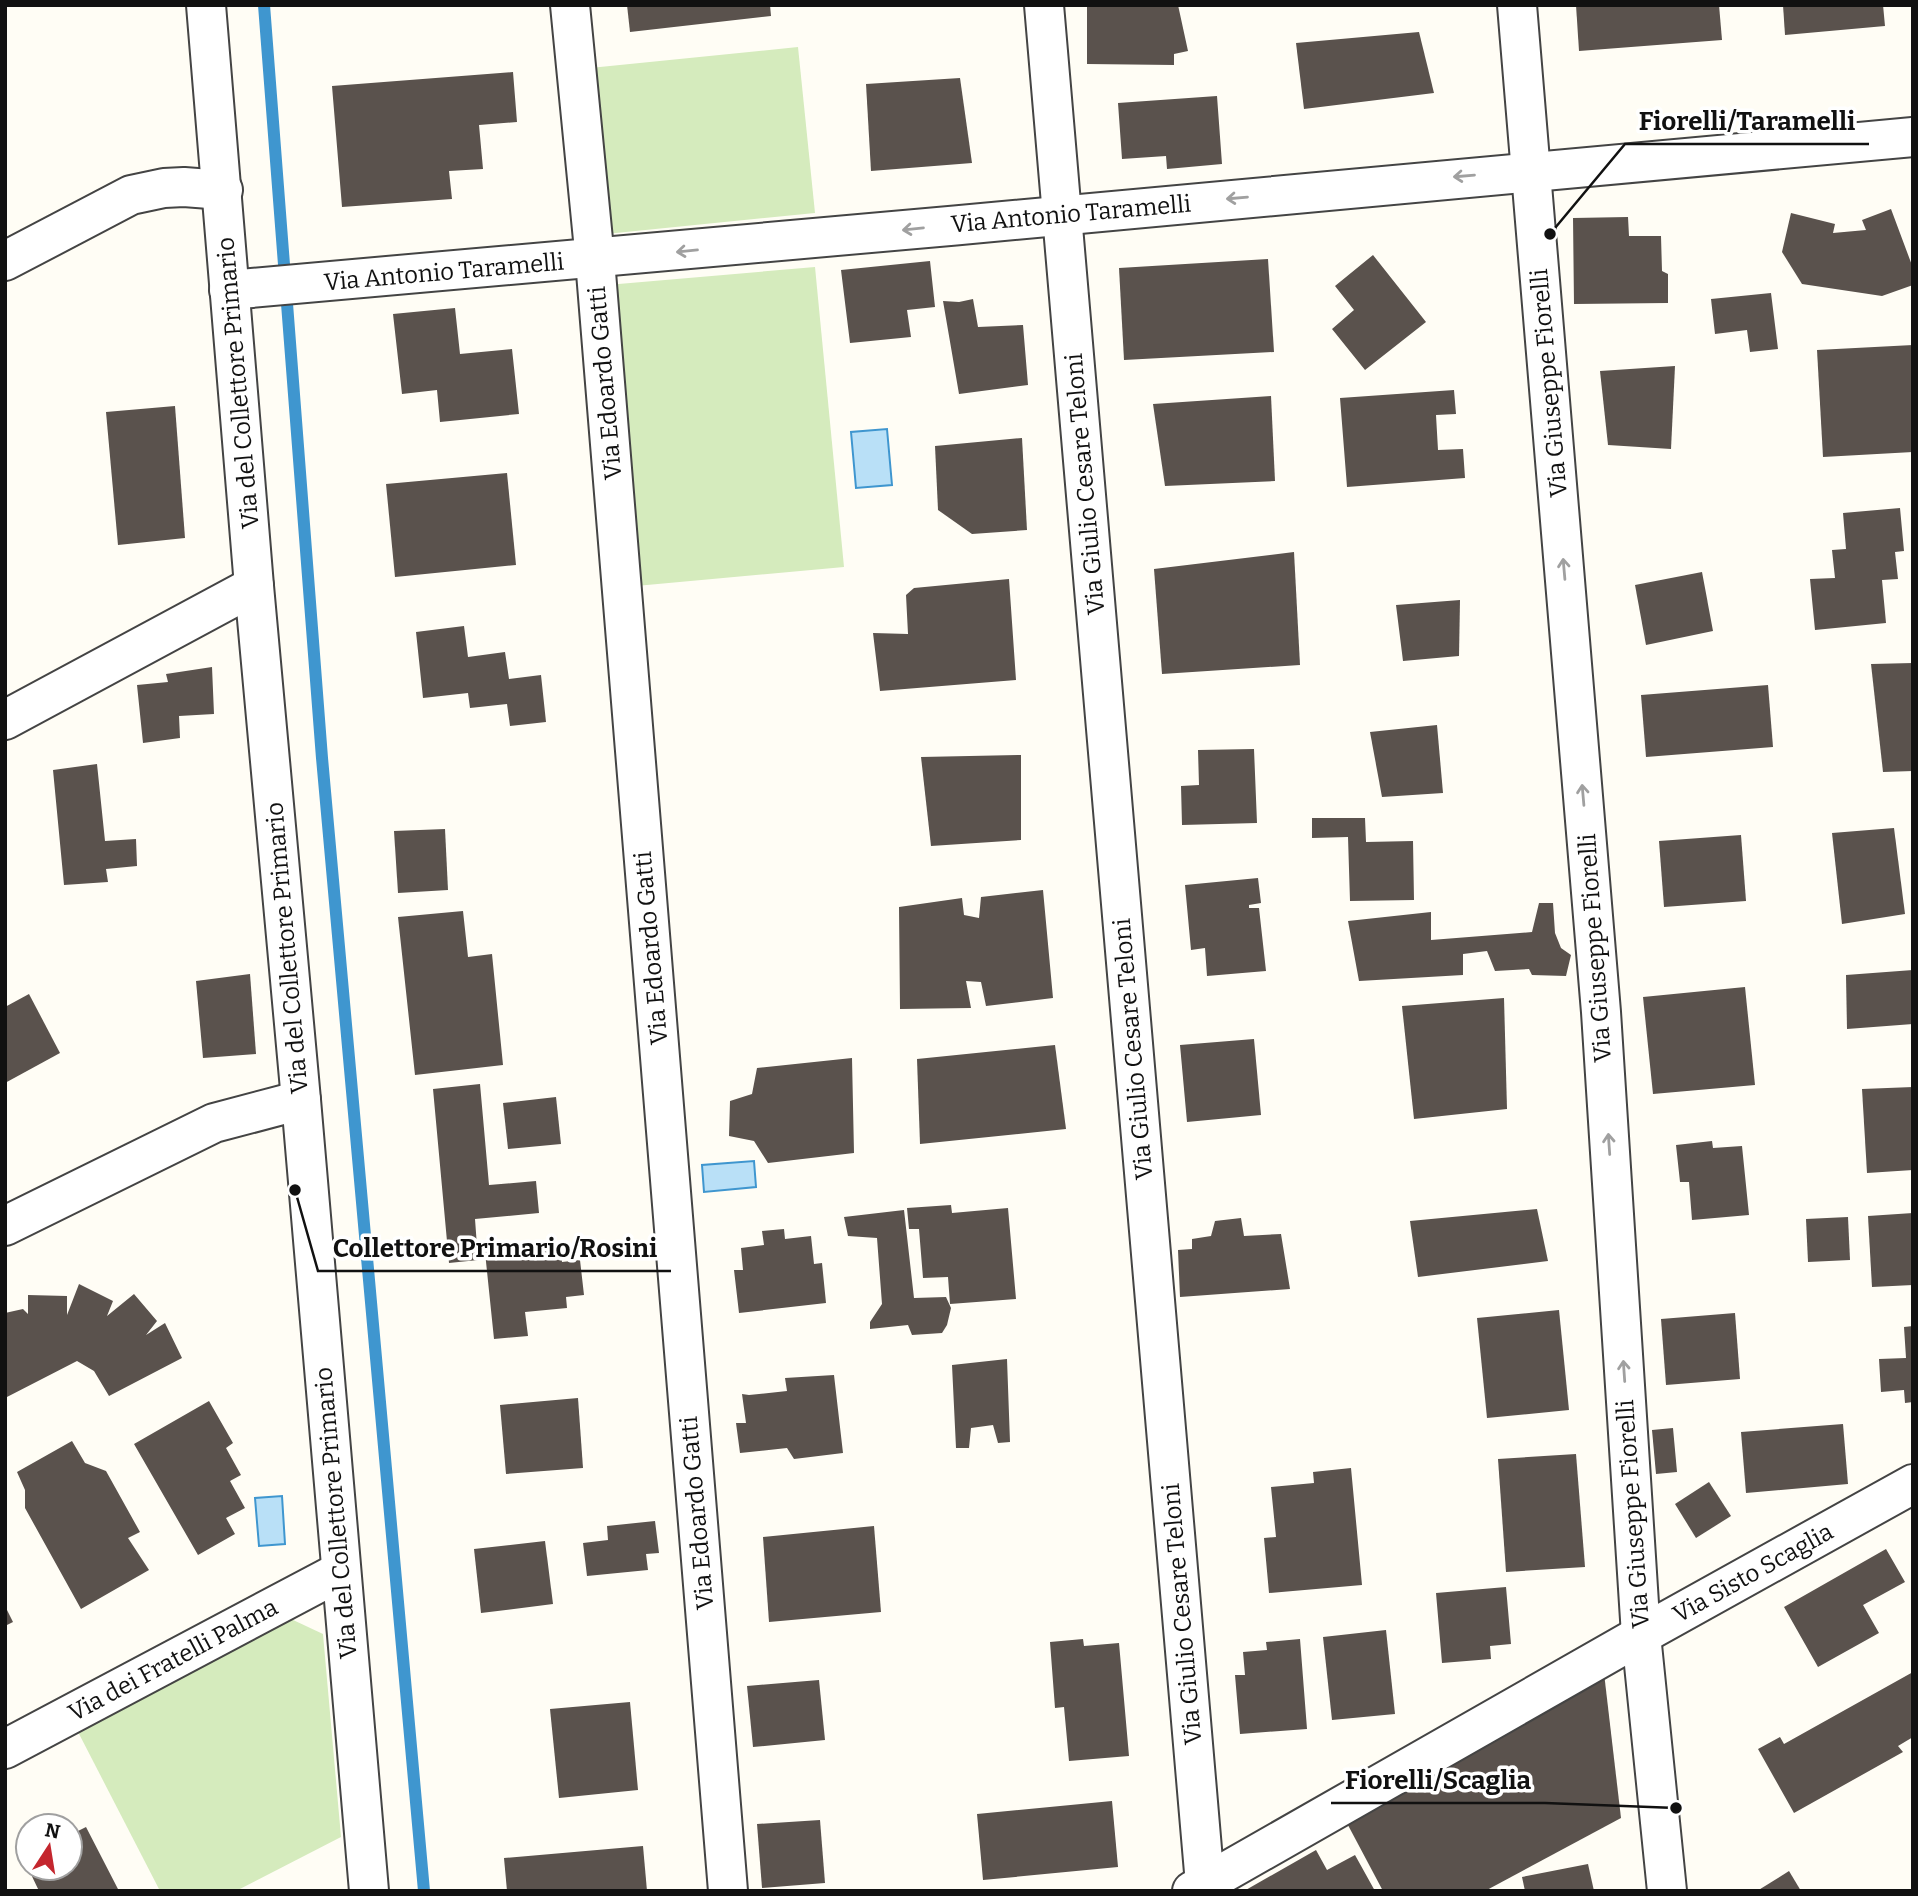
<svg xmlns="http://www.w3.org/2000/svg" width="1918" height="1896" font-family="Bitter,serif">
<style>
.green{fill:#d5ebbd}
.water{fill:#b9e0f7;stroke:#3f96cf;stroke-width:2}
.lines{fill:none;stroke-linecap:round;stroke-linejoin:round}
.stream{stroke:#3f96cf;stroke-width:12}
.building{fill:#5a524d}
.minor-casing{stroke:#444;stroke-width:42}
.minor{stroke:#fff;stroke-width:38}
.oneway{stroke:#a0a0a0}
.labels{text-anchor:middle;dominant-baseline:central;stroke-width:7;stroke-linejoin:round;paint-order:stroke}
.street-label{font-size:24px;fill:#111;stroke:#fff}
.leader{fill:none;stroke:#111;stroke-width:2.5}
.callout-dot{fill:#111;stroke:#fff;stroke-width:2.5}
.callout-label{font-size:26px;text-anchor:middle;font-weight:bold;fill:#111;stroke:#fff;stroke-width:7;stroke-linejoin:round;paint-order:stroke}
</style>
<rect width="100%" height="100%" fill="#fffdf5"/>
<g class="green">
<polygon points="798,47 815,213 606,234 590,68"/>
<polygon points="815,267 844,567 636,586 607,285"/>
<polygon points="291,1619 323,1634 341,1837 236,1891 160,1891 76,1728"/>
</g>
<g class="water">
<polygon points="887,429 892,485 856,488 851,432"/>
<polygon points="754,1161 756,1187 704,1192 702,1165"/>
<polygon points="282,1496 285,1544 259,1546 255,1498"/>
</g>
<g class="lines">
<polyline class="stream" points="264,5 322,758 424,1891"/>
</g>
<g class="building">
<polygon points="627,5 770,5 771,16 630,32"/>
<polygon points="1087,5 1178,5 1188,51 1174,54 1174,65 1087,64"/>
<polygon points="1576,5 1719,5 1722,40 1579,51"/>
<polygon points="1783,5 1883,5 1885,26 1785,35"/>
<polygon points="1419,32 1434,93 1304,109 1296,43"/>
<polygon points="513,72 517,122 479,125 483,169 449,171 452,199 342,207 332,86"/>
<polygon points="960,78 972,163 871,171 866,84"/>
<polygon points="1217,96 1222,164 1167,169 1166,156 1122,159 1118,103"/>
<polygon points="1891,209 1913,268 1913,285 1882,296 1802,284 1782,252 1791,213 1835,224 1833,233 1866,230 1862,220"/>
<polygon points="1628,217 1629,236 1661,236 1662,271 1668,274 1668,303 1574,304 1573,218"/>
<polygon points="1373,255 1426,322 1365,370 1332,329 1354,310 1335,286"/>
<polygon points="1268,259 1274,352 1124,360 1119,268"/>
<polygon points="930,261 935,307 907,310 911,337 850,343 841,270"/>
<polygon points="1771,293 1778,349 1750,352 1747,330 1715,334 1711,299"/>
<polygon points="973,299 978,327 1023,325 1028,385 959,394 943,301 959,302"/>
<polygon points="455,308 460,354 512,349 519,414 440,422 437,390 402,394 393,314"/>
<polygon points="1913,345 1913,452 1823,457 1817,350"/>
<polygon points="1675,366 1671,449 1608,445 1600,371"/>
<polygon points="1454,390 1456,414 1436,415 1438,450 1463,449 1465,478 1347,487 1340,398"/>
<polygon points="1271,396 1275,481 1165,486 1153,404"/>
<polygon points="175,406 185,538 118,545 106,412"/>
<polygon points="1022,438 1027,530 972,534 938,510 935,446"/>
<polygon points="507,473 516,565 395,577 386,484"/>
<polygon points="1900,508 1904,551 1895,552 1898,579 1882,580 1886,623 1815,630 1810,579 1835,578 1832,550 1846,549 1843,513"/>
<polygon points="1294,552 1300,665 1162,674 1154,569"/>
<polygon points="1702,572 1713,631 1646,645 1635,585"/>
<polygon points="1009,579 1016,680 880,691 873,633 908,634 906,595 914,588"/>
<polygon points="1460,600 1459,656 1403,661 1396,605"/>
<polygon points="464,626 468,657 505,652 509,679 541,675 546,722 510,726 507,704 470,708 468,693 423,698 416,632"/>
<polygon points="1913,663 1913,771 1883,772 1871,664"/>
<polygon points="212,667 214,714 179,716 180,738 143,743 137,685 168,682 166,674"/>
<polygon points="1768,685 1773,747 1646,757 1641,695"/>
<polygon points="1437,725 1443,793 1382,797 1370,732"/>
<polygon points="1254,749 1257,823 1182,825 1181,786 1199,785 1198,750"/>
<polygon points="1021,755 1021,840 931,846 921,757"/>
<polygon points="97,764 105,841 136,839 137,866 106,869 108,882 64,885 53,770"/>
<polygon points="1312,818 1365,818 1366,842 1413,841 1414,900 1350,901 1348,837 1312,838"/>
<polygon points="1894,828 1905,914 1842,924 1832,833"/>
<polygon points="445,829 448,890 398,893 394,831"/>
<polygon points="1741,835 1746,901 1664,907 1659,841"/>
<polygon points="1258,878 1261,903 1249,905 1249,908 1259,908 1266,971 1207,976 1205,948 1191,950 1185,885"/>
<polygon points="1043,890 1053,998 986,1006 981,982 966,981 971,1008 900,1009 899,907 962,898 964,915 979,918 981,897"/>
<polygon points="1539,903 1553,903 1555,933 1561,948 1571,955 1566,976 1532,975 1529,969 1495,971 1487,951 1463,954 1463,975 1359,981 1348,921 1431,912 1431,940 1532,932"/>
<polygon points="463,911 468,957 492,954 503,1065 415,1075 398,917"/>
<polygon points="1913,970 1913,1024 1847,1029 1846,975"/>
<polygon points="250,974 256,1054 203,1058 196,981"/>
<polygon points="1745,987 1755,1085 1653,1094 1643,997"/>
<polygon points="29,994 60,1053 5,1083 5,1007"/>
<polygon points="1504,998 1507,1109 1414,1119 1402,1006"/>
<polygon points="1254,1039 1261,1115 1187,1122 1180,1045"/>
<polygon points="1055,1045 1066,1129 920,1144 917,1059"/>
<polygon points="852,1058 854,1153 768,1163 754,1141 729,1136 730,1101 752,1094 757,1068"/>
<polygon points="480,1084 489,1185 536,1181 539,1213 475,1219 478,1260 449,1263 433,1089"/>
<polygon points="1913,1087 1913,1170 1867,1173 1862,1089"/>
<polygon points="556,1097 561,1144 508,1149 503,1103"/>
<polygon points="1712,1141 1713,1148 1742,1146 1749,1215 1692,1220 1689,1182 1680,1182 1676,1145"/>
<polygon points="951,1205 952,1213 1008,1208 1016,1299 950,1304 948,1277 923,1278 919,1229 909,1229 907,1208"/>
<polygon points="1537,1209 1548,1261 1418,1277 1410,1221"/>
<polygon points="904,1210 914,1298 946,1297 951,1308 947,1325 942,1333 912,1335 908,1325 870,1329 870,1322 882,1304 877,1238 848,1236 844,1217"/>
<polygon points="1913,1213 1913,1285 1872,1287 1868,1216"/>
<polygon points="1848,1217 1850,1260 1808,1262 1806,1219"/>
<polygon points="1241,1218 1244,1236 1281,1234 1290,1289 1180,1297 1178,1250 1192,1249 1192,1239 1211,1236 1215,1221"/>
<polygon points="784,1229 785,1239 811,1236 814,1264 822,1263 826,1303 739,1313 734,1270 743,1270 741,1248 764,1245 762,1231"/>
<polygon points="560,1244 562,1262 580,1260 584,1295 566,1297 567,1308 525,1312 528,1336 494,1339 485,1252"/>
<polygon points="79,1284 113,1301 107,1316 134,1294 157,1321 146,1335 165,1323 182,1358 109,1396 94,1371 77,1361 5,1398 5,1313 23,1309 28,1314 28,1295 67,1296 67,1315"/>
<polygon points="1559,1310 1569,1410 1487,1418 1477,1318"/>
<polygon points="1735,1313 1740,1379 1666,1385 1661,1319"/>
<polygon points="1913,1326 1913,1402 1905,1403 1904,1390 1881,1392 1879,1359 1906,1358 1904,1327"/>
<polygon points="1007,1359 1010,1442 998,1443 993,1425 971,1428 969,1448 956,1448 952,1365"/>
<polygon points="834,1375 843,1453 794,1459 787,1448 740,1453 736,1423 746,1423 742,1394 749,1395 787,1391 785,1378"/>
<polygon points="578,1398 583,1468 506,1474 500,1405"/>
<polygon points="209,1401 233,1443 226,1448 241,1475 230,1481 245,1508 226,1518 235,1534 198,1555 134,1444"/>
<polygon points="1843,1424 1848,1484 1746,1493 1741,1432"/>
<polygon points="1673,1428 1677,1472 1656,1474 1652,1430"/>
<polygon points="72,1441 85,1463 106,1471 140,1532 128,1538 149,1570 81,1609 25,1508 25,1490 17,1472"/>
<polygon points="1576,1454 1585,1567 1506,1572 1498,1459"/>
<polygon points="1351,1468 1362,1585 1269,1593 1264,1538 1276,1537 1271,1487 1314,1483 1313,1472"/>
<polygon points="1709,1482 1731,1516 1696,1538 1675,1504"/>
<polygon points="655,1521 659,1553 646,1554 648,1570 587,1576 583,1543 608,1540 607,1526"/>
<polygon points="874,1526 881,1612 769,1622 763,1537"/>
<polygon points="545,1541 553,1604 481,1613 474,1549"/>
<polygon points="1886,1549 1905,1582 1863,1605 1879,1633 1818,1667 1784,1607"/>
<polygon points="1506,1587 1511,1644 1490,1646 1491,1659 1442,1663 1436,1593"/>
<polygon points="5,1606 13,1622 5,1626"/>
<polygon points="1386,1630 1395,1714 1332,1720 1323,1637"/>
<polygon points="1083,1639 1084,1646 1119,1643 1129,1756 1069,1761 1064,1707 1055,1708 1050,1642"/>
<polygon points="1300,1639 1307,1729 1240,1734 1235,1675 1245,1675 1243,1652 1267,1650 1266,1642"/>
<polygon points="1913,1672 1913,1737 1898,1746 1903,1752 1794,1813 1758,1749 1780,1737 1784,1744"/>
<polygon points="1604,1673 1621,1818 1485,1891 1383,1891 1341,1812"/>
<polygon points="819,1680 825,1740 753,1747 747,1686"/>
<polygon points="630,1702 638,1790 559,1798 550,1709"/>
<polygon points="1112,1801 1118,1867 983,1880 977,1814"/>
<polygon points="820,1820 825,1883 762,1888 757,1824"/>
<polygon points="86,1827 119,1891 39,1891 28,1868 70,1868 70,1835"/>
<polygon points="643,1846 647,1891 507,1891 504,1858"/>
<polygon points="1316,1850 1327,1870 1355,1855 1375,1891 1244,1891"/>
<polygon points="1588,1864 1594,1891 1525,1891 1522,1877"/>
<polygon points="1789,1871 1801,1891 1757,1891"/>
</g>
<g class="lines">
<g class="minor-casing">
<g id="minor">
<polyline points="206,5 254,586 301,1100 369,1891"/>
<polyline points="570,5 595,260 728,1891"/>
<polyline points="1044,5 1205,1884"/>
<polyline points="1517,5 1601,1012 1641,1635 1667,1891"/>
<polyline points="5,261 131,195 164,188 184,187 223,190"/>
<path d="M229 290C791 244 1351 186 1913 137"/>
<polyline points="5,720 254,586"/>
<polyline points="5,1226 214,1123 301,1100"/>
<polyline points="5,1749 341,1571"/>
<polyline points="1192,1891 1641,1635 1913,1484"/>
</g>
</g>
<use href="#minor" class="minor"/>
</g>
<defs><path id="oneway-shaft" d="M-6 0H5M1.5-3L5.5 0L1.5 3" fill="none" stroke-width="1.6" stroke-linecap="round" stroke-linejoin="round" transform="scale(1.75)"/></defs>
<g class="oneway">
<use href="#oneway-shaft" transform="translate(1464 176) rotate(175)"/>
<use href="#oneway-shaft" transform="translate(1237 198) rotate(175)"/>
<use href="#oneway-shaft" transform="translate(913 229) rotate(174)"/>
<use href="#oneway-shaft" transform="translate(687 251) rotate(174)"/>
<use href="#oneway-shaft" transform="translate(1564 569) rotate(-95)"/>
<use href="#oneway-shaft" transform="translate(1583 795) rotate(-95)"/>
<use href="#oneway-shaft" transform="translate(1609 1144) rotate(-94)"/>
<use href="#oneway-shaft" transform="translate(1624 1371) rotate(-94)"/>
</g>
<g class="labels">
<g class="street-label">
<text transform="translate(1071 214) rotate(-5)">Via Antonio Taramelli</text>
<text transform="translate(444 272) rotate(-5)">Via Antonio Taramelli</text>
<text transform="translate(238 383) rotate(-95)">Via del Collettore Primario</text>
<text transform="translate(605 383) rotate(-95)">Via Edoardo Gatti</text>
<text transform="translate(1549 383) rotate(-95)">Via Giuseppe Fiorelli</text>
<text transform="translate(1085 484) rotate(-95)">Via Giulio Cesare Teloni</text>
<text transform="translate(287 948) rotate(-95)">Via del Collettore Primario</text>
<text transform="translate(651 948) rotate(-95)">Via Edoardo Gatti</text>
<text transform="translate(1595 948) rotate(-94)">Via Giuseppe Fiorelli</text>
<text transform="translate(1133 1049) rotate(-95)">Via Giulio Cesare Teloni</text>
<text transform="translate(336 1513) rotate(-95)">Via del Collettore Primario</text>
<text transform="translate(697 1513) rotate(-95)">Via Edoardo Gatti</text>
<text transform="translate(1633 1514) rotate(-94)">Via Giuseppe Fiorelli</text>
<text transform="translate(1753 1573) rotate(-29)">Via Sisto Scaglia</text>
<text transform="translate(1182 1614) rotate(-95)">Via Giulio Cesare Teloni</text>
<text transform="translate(173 1660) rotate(-28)">Via dei Fratelli Palma</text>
</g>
</g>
<path class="leader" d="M1550 234L1625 144H1869M295 1190L318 1271H671M1676 1808L1545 1803H1331"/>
<g class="callout-dot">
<circle cx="1550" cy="234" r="7"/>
<circle cx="295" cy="1190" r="7"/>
<circle cx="1676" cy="1808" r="7"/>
</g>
<g class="callout-label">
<text x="1747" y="130">Fiorelli/Taramelli</text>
<text x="495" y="1257">Collettore Primario/Rosini</text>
<text x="1438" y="1789">Fiorelli/Scaglia</text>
</g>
<rect width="1918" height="1896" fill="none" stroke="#111111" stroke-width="14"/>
<g transform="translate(49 1847) rotate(12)"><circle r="33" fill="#ffffff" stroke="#a0a0a0" stroke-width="2"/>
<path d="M0-5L12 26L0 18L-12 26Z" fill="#c4262e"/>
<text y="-10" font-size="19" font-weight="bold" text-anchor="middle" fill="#111111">N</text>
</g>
</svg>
